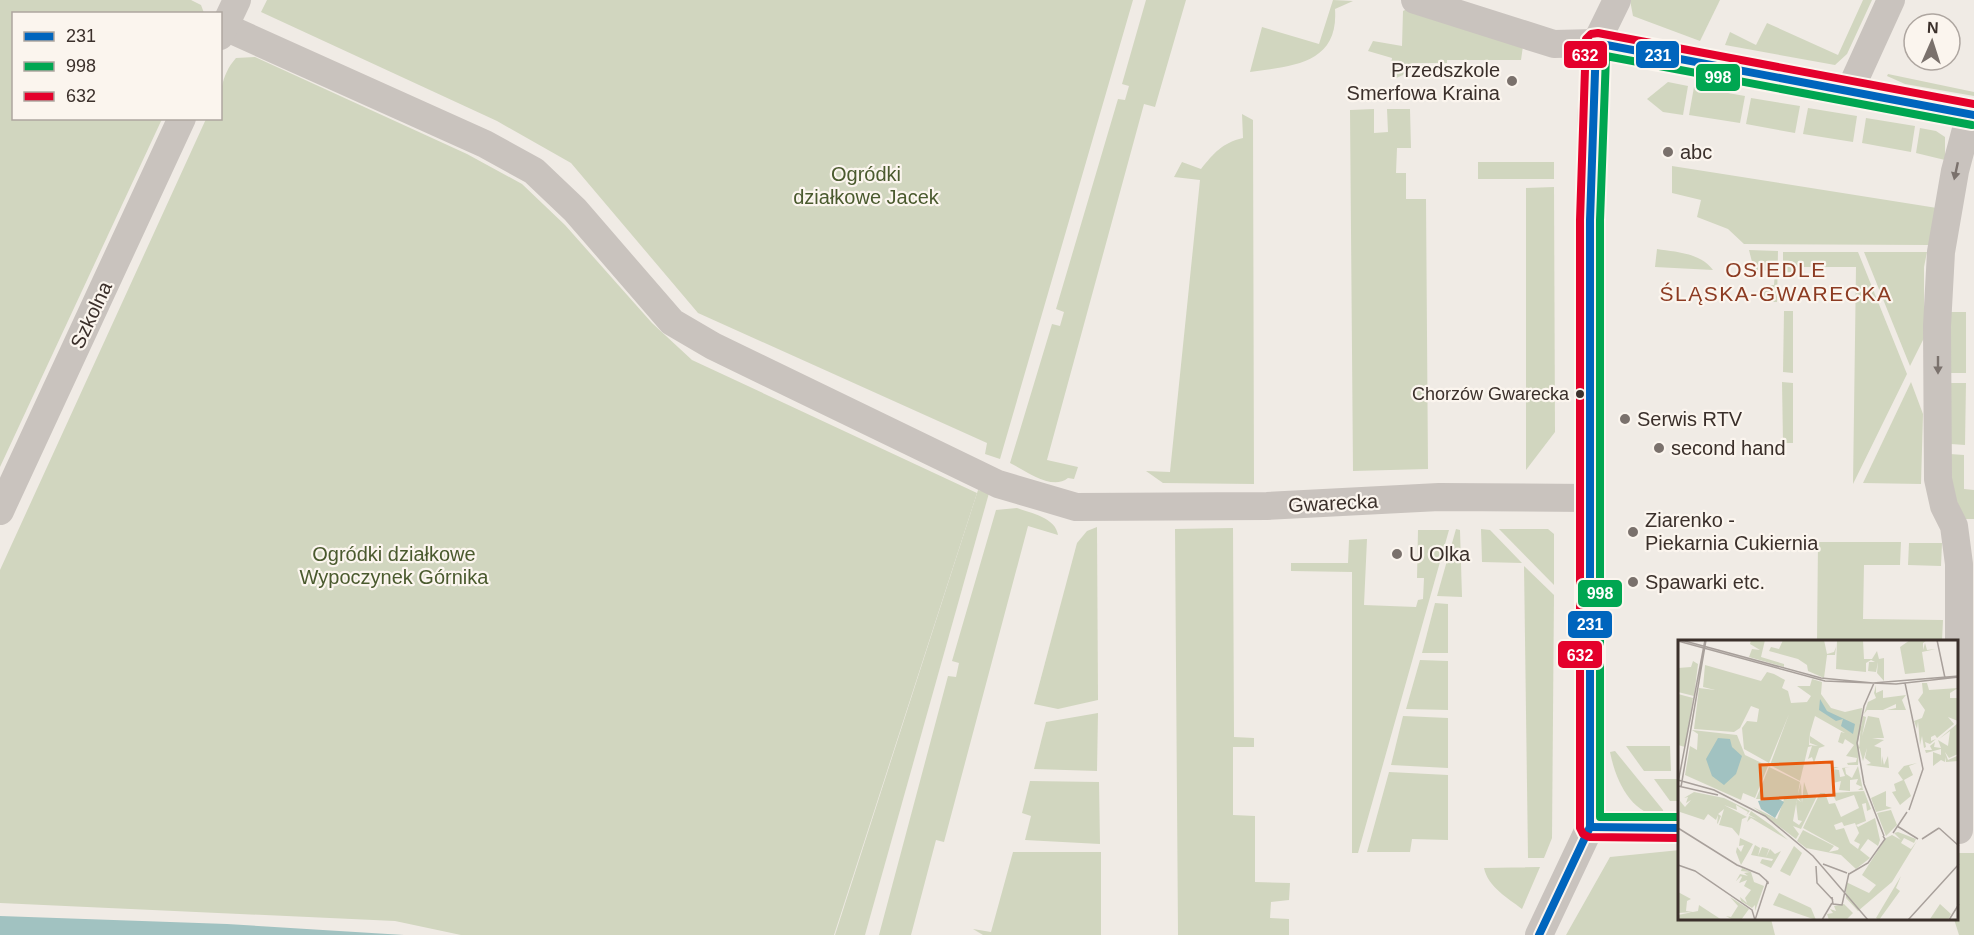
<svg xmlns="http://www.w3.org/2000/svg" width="1974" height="935" font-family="Helvetica,sans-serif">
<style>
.green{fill:#d1d6bf}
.water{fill:#a1c2c1}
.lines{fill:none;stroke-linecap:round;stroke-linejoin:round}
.minor{stroke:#c9c3be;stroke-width:28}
.bus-1-casing{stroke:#fbf5ee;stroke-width:12}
.bus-2-casing{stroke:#fbf5ee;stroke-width:12}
.bus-3-casing{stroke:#fbf5ee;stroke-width:12}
.bus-1{stroke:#0065bd;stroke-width:8}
.bus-2{stroke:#00a651;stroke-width:8}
.bus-3{stroke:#e4002b;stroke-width:8}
.oneway{fill:#7b726d}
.poi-dot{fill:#7a716c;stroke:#fbf5ee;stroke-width:2}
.bus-dot{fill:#3b302b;stroke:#fbf5ee;stroke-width:2}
.labels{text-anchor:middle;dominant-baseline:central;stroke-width:4.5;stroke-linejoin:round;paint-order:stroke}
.bus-label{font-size:18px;fill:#3b302b;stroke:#fbf5ee;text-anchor:end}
.poi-label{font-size:20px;fill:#3b302b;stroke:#fbf5ee;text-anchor:start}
.park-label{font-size:20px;fill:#4a5a2e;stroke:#fbf5ee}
.street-label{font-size:20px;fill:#3b302b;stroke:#fbf5ee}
.neighbourhood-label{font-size:21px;letter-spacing:1.5px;fill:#8c3b22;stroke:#fbf5ee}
.inset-road{fill:none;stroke:#a8a09b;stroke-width:1.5}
.view{fill:#e8590c;fill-opacity:0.15;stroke:#e8590c;stroke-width:3}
.inset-edge{fill:none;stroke:#3b302b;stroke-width:3}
.line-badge{stroke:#fbf5ee;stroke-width:2}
.badge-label{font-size:16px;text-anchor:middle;font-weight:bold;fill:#fff}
</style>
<rect width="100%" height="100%" fill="#f0ebe5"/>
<g class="green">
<polygon points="0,0 191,0 201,5 204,13 14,14 14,118 162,119 0,467"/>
<polygon points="267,0 1133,0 1000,459 985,454 987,443 698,313 571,163 497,121 261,12"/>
<path d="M1146 0H1186L1155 107 1144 104 1047 460 1078 467 1074 479 1068 478C1052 491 1026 471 1010 463L1052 324 1060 326 1064 312 1056 309 1118 99 1125 100 1129 86 1122 84Z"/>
<path d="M1333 0 1353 1 1335 9C1339 65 1291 66 1250 72L1262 27 1319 44Z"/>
<polygon points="1630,0 1720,0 1700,41 1633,16"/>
<polygon points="1863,0 1872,0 1847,54 1835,65 1725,45 1730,32 1756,45 1767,23 1838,55"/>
<polygon points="1407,9 1523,46 1521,60 1447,60 1447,63 1412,63 1403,75 1394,79 1390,72 1392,58 1368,51 1373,41 1402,46 1403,11"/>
<path d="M255 57 467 154 522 184 565 225 652 323 692 360 977 493 834 935H461L395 921 0 903V570L206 119 220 118C220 96 220 76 236 58Z"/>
<polygon points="1888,74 1974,92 1974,96 1905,84 1887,76"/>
<polygon points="1668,82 1688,86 1683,115 1663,112 1647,99"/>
<polygon points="1694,87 1745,96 1740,123 1689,115"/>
<polygon points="1751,98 1800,106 1795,133 1746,124"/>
<polygon points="1808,108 1857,116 1853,142 1803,134"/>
<polygon points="1374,109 1374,133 1388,132 1387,109 1410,109 1411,148 1397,148 1396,173 1406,173 1406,199 1426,199 1428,469 1353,471 1350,110"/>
<path d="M1242 114 1253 120 1254 484 1163 483 1146 471 1170 472 1200 180 1174 177 1182 162 1201 169C1214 153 1222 143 1243 138Z"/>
<polygon points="1866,118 1915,126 1911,152 1862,143"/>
<polygon points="1920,128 1936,131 1945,137 1945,160 1916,153"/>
<rect x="1478" y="162" width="76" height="17"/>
<polygon points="1672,166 1937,208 1930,245 1744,244 1728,229 1697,217 1701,200 1672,193"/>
<polygon points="1554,187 1555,432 1526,470 1526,188"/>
<path d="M1657 249C1676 252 1701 253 1713 270L1655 267Z"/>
<polygon points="1749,250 1778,251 1777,302 1764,302 1763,285 1774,285 1775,271 1754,270"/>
<polygon points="1783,252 1858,252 1907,374 1853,484 1856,267 1794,267 1794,272 1783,272"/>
<polygon points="1864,252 1927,252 1924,267 1924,338 1910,366"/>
<polygon points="1784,311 1793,311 1793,373 1783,372"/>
<rect x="1951" y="312" width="15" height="61"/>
<polygon points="1782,382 1793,383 1793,443 1783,443"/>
<polygon points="1911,382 1923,414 1921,484 1863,483"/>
<polygon points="1951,383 1966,383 1965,445 1951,444"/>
<polygon points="1950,454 1964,455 1964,489 1974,490 1974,519 1965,519 1950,486"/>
<polygon points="978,490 989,493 865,935 835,935"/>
<path d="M1017 508C1031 513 1056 518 1058 535L1028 526 944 842 936 840 911 935H879L948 676 956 677 959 663 952 661 996 510Z"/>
<polygon points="1097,527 1098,700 1058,709 1034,704 1077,543 1087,531"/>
<polygon points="1233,528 1234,737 1254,738 1254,747 1233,747 1233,815 1255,816 1255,882 1290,883 1289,900 1271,902 1270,918 1289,919 1289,935 1178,935 1175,529"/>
<polygon points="1456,529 1460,530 1462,597 1437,596"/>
<polygon points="1481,529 1490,530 1522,563 1482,562"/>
<polygon points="1499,529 1548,529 1554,534 1554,585"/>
<polygon points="1418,530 1449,530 1358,853 1352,853 1352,572 1291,571 1291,563 1348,563 1349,540 1367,539 1364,605 1416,607 1418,600 1423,599 1424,578 1417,578"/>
<polygon points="1818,542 1901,542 1900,565 1864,565 1863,619 1943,620 1942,641 1817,641"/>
<polygon points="1909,543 1942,543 1941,566 1908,565"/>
<polygon points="1524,566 1554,595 1552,838 1544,858 1528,858"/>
<polygon points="1435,603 1448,604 1448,653 1422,653"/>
<polygon points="1420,660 1448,661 1448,710 1406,709"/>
<polygon points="1098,713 1097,771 1034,769 1046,722"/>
<polygon points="1403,716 1448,718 1448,768 1391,765"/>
<polygon points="1626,746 1670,746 1671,771 1644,771"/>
<path d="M1615 751 1663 810 1664 818C1631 814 1616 782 1610 752Z"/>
<polygon points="1389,772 1448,775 1448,840 1412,839 1410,852 1367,852"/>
<polygon points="1654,779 1680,779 1680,801 1670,801"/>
<polygon points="1030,781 1099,782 1100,844 1025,840 1031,816 1022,813"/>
<polygon points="1680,850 1680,918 1771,919 1775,935 1566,935 1610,857"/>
<polygon points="1013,852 1101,852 1101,935 983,935 973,929 991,932"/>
<polygon points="1958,853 1974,853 1974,935 1959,935 1954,919 1958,918"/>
<path d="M1540 867 1522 909C1508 898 1488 887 1484 868Z"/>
</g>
<polygon class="water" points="0,916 227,924 404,935 0,935"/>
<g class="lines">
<g class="minor">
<polyline points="1415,0 1554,44 1596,43 1974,115"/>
<polyline points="225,27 485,144 534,171 575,210 672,322 713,346 998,484 1076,507 1267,506 1439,497 1590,498"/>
<polyline points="220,36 237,0"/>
<polyline points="1850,90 1891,0"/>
<polyline points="0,511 182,118"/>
<polyline points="1590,827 1680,828"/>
<polyline points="1959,830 1959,564 1954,526 1944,506 1938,479 1937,326 1941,252 1955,171 1970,114"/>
<polyline points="1539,935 1590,827 1591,123 1596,43 1617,0"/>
</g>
<g class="bus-1-casing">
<g id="bus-1">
<polyline points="1590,827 1680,828"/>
<polyline points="1539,935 1590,827 1590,220 1596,43 1974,115"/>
</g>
</g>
<g class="bus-2-casing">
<polyline id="bus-2" points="1680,817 1600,817 1600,220 1606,56 1972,125"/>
</g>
<g class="bus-3-casing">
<polyline id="bus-3" points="1680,838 1589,837 1583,834 1580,828 1580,220 1586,39 1591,34 1598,33 1974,104"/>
</g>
<use href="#bus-1" class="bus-1"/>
<use href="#bus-2" class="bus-2"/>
<use href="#bus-3" class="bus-3"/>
</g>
<defs><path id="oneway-solid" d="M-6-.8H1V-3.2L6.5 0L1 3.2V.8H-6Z" transform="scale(1.5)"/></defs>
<g class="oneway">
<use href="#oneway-solid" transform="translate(1956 171) rotate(102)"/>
<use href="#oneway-solid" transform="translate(1938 365) rotate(90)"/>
</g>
<g class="poi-dot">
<circle cx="1512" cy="81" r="6"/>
<circle cx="1668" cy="152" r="6"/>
<circle cx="1625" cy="419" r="6"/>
<circle cx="1659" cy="448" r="6"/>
<circle cx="1633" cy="532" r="6"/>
<circle cx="1397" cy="554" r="6"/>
<circle cx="1633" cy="582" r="6"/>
</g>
<circle class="bus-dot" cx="1580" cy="394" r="5"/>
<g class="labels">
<g class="bus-label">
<text x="1569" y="394">Chorzów Gwarecka</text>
</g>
<g class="poi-label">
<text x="1500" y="70" text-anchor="end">Przedszkole<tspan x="1500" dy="23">Smerfowa Kraina</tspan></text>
<text x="1680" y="152">abc</text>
<text x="1637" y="419">Serwis RTV</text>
<text x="1671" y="448">second hand</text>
<text x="1645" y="520">Ziarenko -<tspan x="1645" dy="23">Piekarnia Cukiernia</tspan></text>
<text x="1409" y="554">U Olka</text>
<text x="1645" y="582">Spawarki etc.</text>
</g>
<g class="park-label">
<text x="866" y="174">Ogródki<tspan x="866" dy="23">działkowe Jacek</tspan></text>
<text x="394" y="554">Ogródki działkowe<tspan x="394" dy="23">Wypoczynek Górnika</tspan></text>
</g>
<g class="street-label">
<text transform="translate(91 315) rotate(-65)">Szkolna</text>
<text transform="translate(1333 503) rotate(-3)">Gwarecka</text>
</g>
<g class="neighbourhood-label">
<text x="1776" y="269">OSIEDLE<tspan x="1776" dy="24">ŚLĄSKA-GWARECKA</tspan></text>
</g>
</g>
<g transform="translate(1678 640)">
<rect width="280" height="280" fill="#f0ebe5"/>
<path d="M73 0H87L83 17 106 24V27L71 17 74 9 82 10 72 4ZM105 0H146L149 14 156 12 158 7 157 15H149L146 38 130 31 129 25 120 19 91 11 93 7 101 9ZM159 0H185L186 19H194L199 11 201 19 206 18V41L199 33 200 22 198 32 190 31 191 22H197L193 20 188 23V32L158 29ZM232 0H249L245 3V10L247 3 249 10 258 9 244 12 247 32 227 34 222 7ZM15 21 20 24 16 56 0 52V28L13 27ZM27 25 83 41 89 32 96 34 107 40 104 48 110 51 113 63 129 62 133 56 119 46H132L134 39 144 42 143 54 153 68 167 72 184 68 180 125H170L169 123 178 122 179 118 168 116 176 105 167 99 165 104 160 102 163 92 167 93 137 76 132 93 131 105 140 106 132 103V96L147 106 141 108 136 123 134 117 130 119 134 106 130 107 122 141 92 125 111 74 91 123 66 109 64 88 69 81 79 82 81 69 73 66 62 88 56 92 16 89 21 48 37 50 25 47ZM244 43H249L251 50 280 48 272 53V58H280V81L270 77 276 84 259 98 257 95 253 97V101L258 99 252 104 247 102 248 107 246 108 244 96 242 105 240 81 239 89 236 81 244 78 247 70 240 60 245 53ZM198 45V53L205 50V58L228 55 224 60 228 70H209L218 68V64L205 70H189L186 74 190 62 198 58 196 53ZM0 54 15 58 7 107 0 105ZM185 76 188 77 184 96 190 76 201 78 206 98H194L206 100 196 106 203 108V126L204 116 206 125 210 116 211 128 188 125 193 123 187 118 189 108 185 121 180 103ZM280 83V114L271 118 267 112 270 120 279 116 280 117V121L268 122 267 117V122L263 120 255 126V112L263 115V109L248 113 247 110H254L252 106 257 102 256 107 263 108 260 100 270 106 272 91 261 99ZM14 90 59 95 67 115 90 126 77 158 65 153 63 160 7 135 12 106 19 110 20 94ZM239 123 231 126 235 135 226 140 233 156 222 165 214 152 218 151 216 144 225 140 220 133 226 126ZM180 126 185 150H180L184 147 178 144 180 139 172 140V151L161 150 163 141 155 143 154 127H161L155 129 161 130 162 137 167 136 164 128 172 127 167 128 168 134 174 138ZM91 127 122 142 115 181 121 185 124 181 120 180 118 163 119 159 123 162 119 157 123 143 124 163 126 142 131 157 139 156 123 189 115 186 121 194 118 199 75 167 103 181 99 179 106 159H78ZM186 151 193 169 189 171 188 163 184 164 188 181 178 185 180 187 197 178 202 200 200 206 190 199 182 210 192 218 178 229 163 215 128 208 141 218 119 201 125 190 156 206 151 212 160 210 161 208 125 188 142 153H147L151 164 157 163 163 177 181 168 176 155 158 161 154 153ZM164 182 166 186 177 183 181 193 176 201 182 204 180 209 172 203 166 188 158 190 156 185ZM208 151V166L214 168 198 172 193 158ZM16 152 46 158 72 171 68 175 70 172 58 165 59 170 46 165 69 177 64 179 61 196 54 188 41 185 46 169 40 174 43 176 40 183 39 184 40 175 38 180 30 174 26 180 2 172V161L7 167 13 160 8 163 10 157 6 158ZM213 170 219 185 208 196 199 173ZM73 171 94 186 110 200 73 178 69 182 71 176 79 179 71 175ZM220 192 238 199 236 203 226 198 223 203 233 209 239 201 214 242 180 271 168 258V242L191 253 198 245 184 235 208 198 214 195 223 200 216 193ZM62 198 75 204 63 225 58 212 59 207 63 212 66 205 61 206ZM77 205 82 208 80 216 84 207 91 209 88 217 92 209 97 214 103 211 93 228 82 223 84 219 94 221 95 219 73 215ZM116 206 124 213 112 236 102 231ZM64 228 73 232 76 242 86 246 77 271V265L74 268 63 261 62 257 69 263 67 258 73 250 66 246 69 240 61 243 64 237 63 236 58 241 62 234 70 236 66 233 72 232 63 231ZM223 236 218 248 222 251 201 280 198 278ZM0 252 13 259 9 261 8 271 15 272 0 273ZM101 253 133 268 138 280 95 265ZM52 257 71 269 63 280H55L48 276 53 277 60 266ZM166 264 175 273 168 280H151L149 274 155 273 152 269 158 271 156 266ZM262 264 273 274 270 280H246L252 279ZM21 265 44 280H0V275L20 271Z" fill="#d1d6bf" fill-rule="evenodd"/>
<path d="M142 59 149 71 177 84 175 94 163 86 165 79 158 81 141 70ZM40 98 52 99 54 107 64 116 58 134 46 145 34 136 28 119ZM99 158 106 162 97 178 83 169 80 161Z" fill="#a1c2c1"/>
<path class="inset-road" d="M3 0 143 38 195 43M259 0 267 38M0 1 147 41 218 44 281 37M195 43 281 36M196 43 186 66 179 103 186 144 206 196M227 43 245 129 231 170M0 140 36 150 87 176 135 216 190 280M0 143 27 0M0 146 40 155M3 147 28 0M0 162V188M0 164V189M219 186 240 199M0 188 59 225 81 234 90 242V244L88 240M261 188 281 206M215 193 229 172M244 199 261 188M145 224 169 233M0 225 17 231 74 270 77 280M138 226 139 243 155 260M171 234 190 223 207 199 205 196M154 257 155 264 164 265 171 233M77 280 89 243M144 280 154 263M230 280 281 224M271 280 281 264"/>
<path class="view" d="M154 122 156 155 84 159 82 125Z"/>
<rect width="280" height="280" class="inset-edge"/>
</g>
<g class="line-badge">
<rect x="1635" y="40" width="45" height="29" rx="6" fill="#0065bd"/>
<rect x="1563" y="40" width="45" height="29" rx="6" fill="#e4002b"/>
<rect x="1695" y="63" width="46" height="29" rx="6" fill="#00a651"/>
<rect x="1577" y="579" width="46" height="29" rx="6" fill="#00a651"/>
<rect x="1567" y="610" width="46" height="29" rx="6" fill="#0065bd"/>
<rect x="1557" y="640" width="46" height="29" rx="6" fill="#e4002b"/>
</g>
<g class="badge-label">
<text x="1658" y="61">231</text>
<text x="1585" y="61">632</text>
<text x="1718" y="83">998</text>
<text x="1600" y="599">998</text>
<text x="1590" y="630">231</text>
<text x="1580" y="661">632</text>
</g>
<rect x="12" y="12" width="210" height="108" fill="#fbf5ee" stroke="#aea6a0" stroke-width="1.5"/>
<rect x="24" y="32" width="30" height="9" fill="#0065bd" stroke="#aea6a0" stroke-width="1.5"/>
<text x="66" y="42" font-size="18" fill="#3b302b">231</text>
<rect x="24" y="62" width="30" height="9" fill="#00a651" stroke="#aea6a0" stroke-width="1.5"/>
<text x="66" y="72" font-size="18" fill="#3b302b">998</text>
<rect x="24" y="92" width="30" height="9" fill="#e4002b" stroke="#aea6a0" stroke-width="1.5"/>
<text x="66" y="102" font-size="18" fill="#3b302b">632</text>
<g transform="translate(1932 42) rotate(3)"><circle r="28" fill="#fbf5ee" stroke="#aea6a0" stroke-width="1.5"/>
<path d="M0-4.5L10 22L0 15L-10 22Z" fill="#7a716c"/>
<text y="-9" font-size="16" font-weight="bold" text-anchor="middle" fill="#3b302b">N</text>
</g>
</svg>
